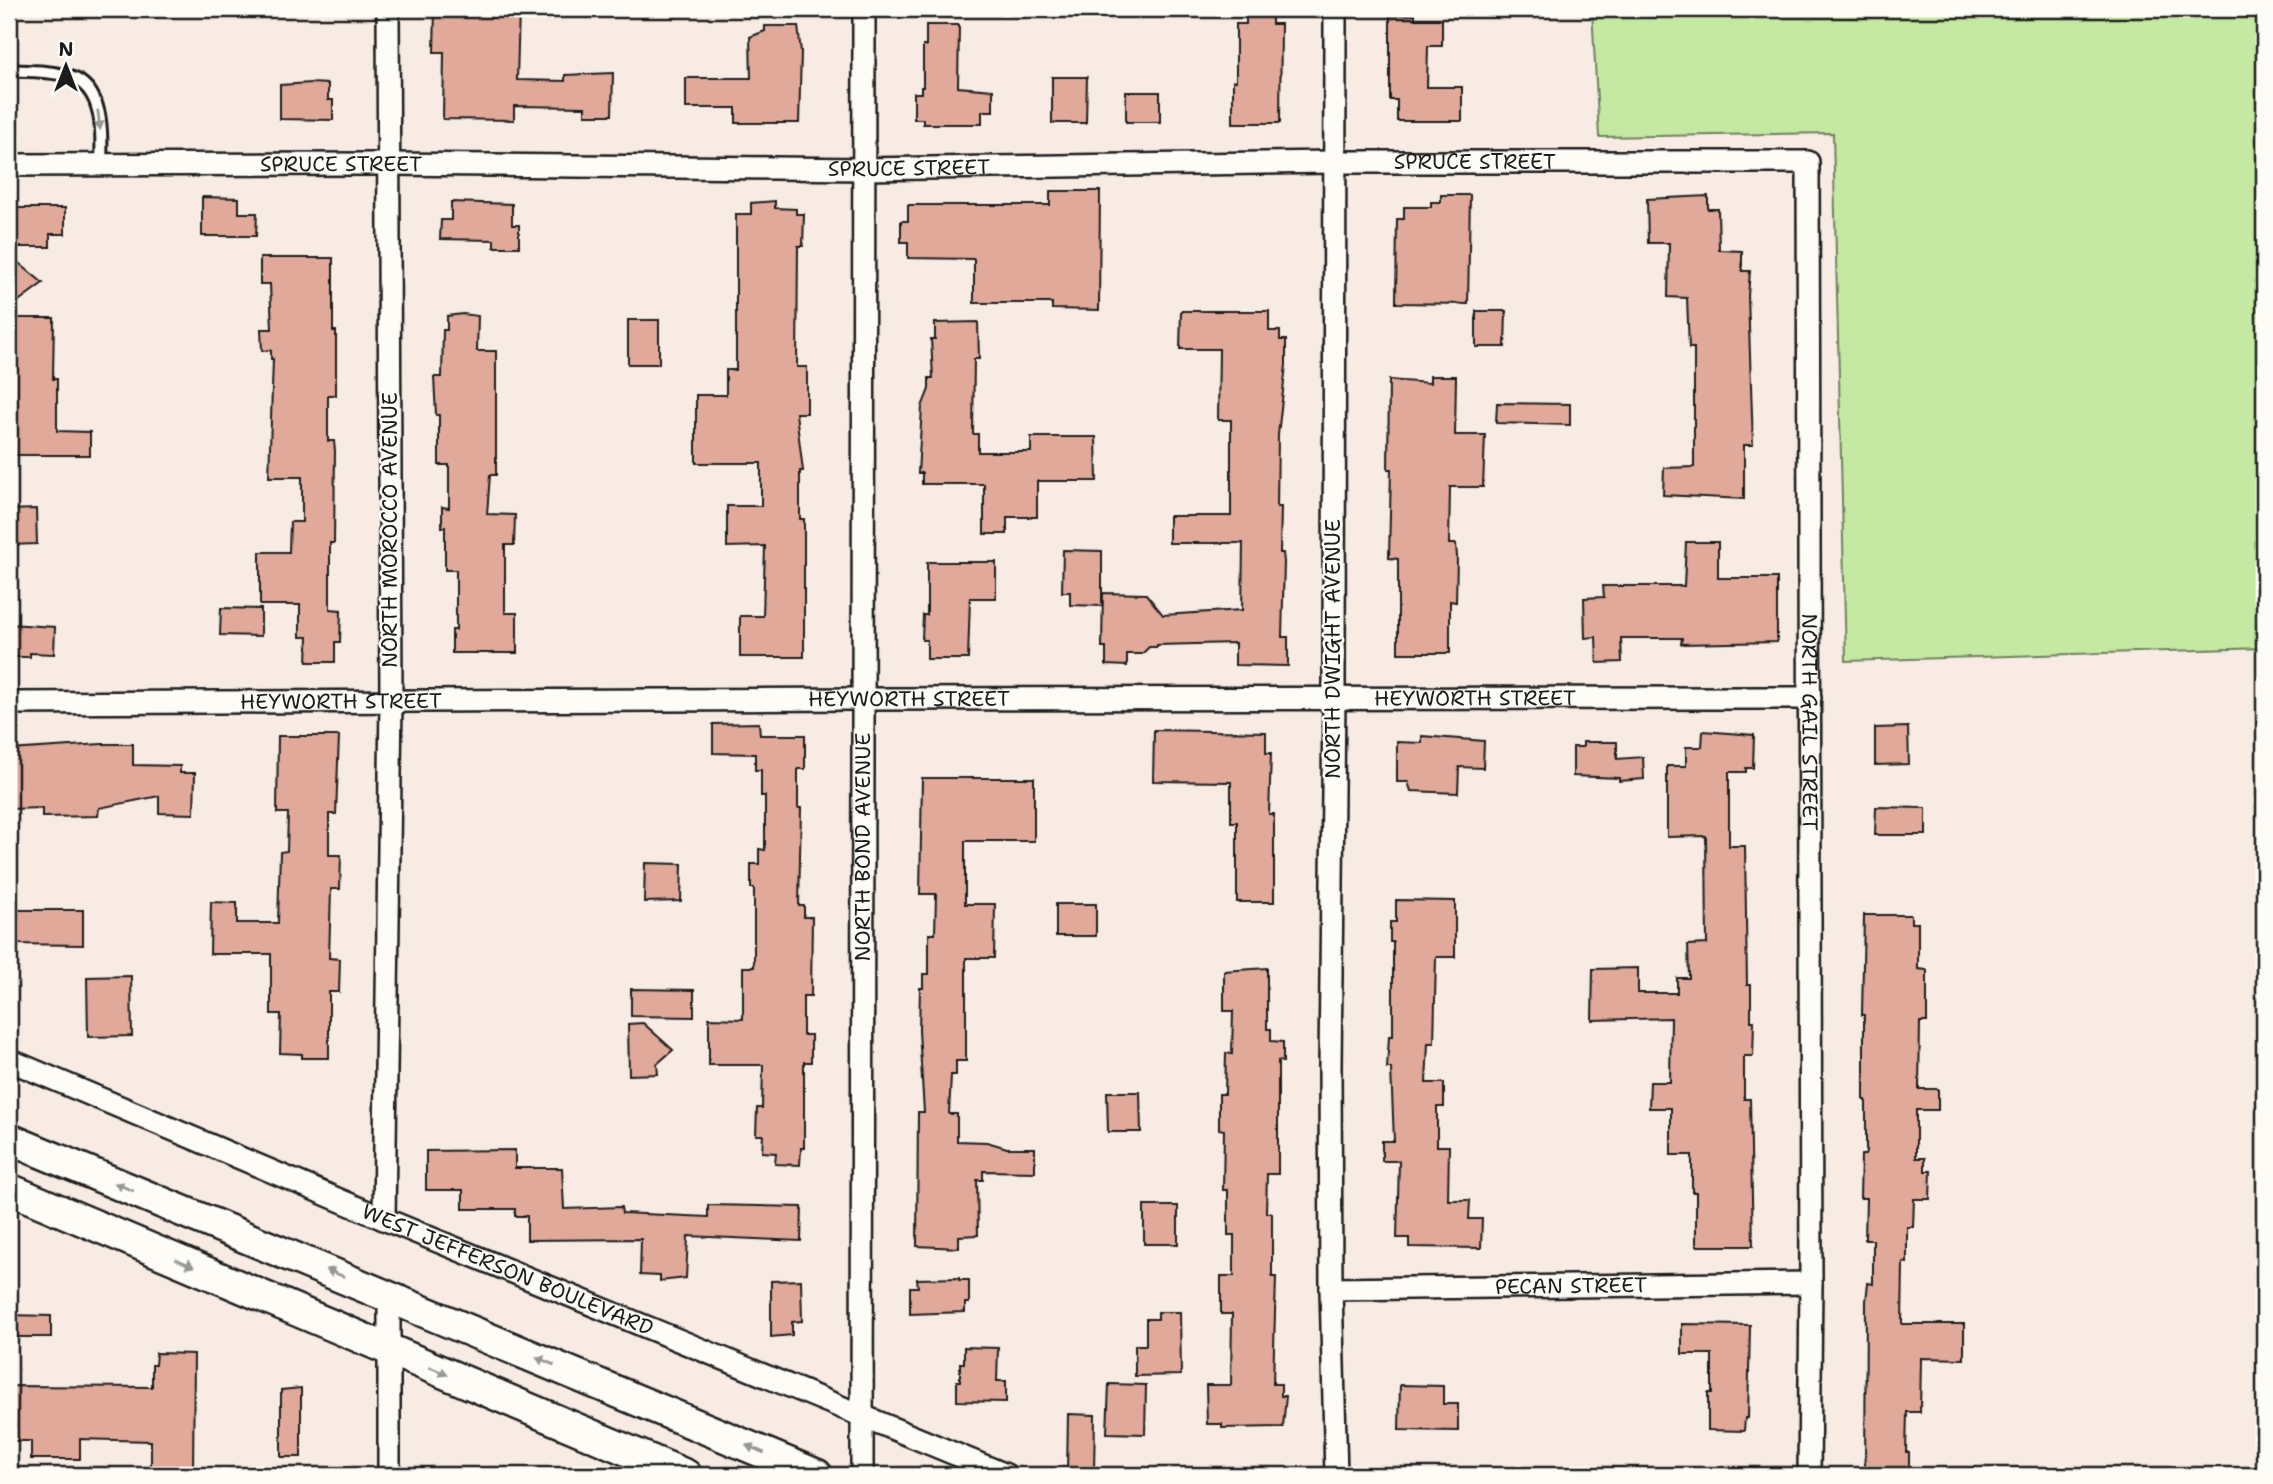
<svg xmlns="http://www.w3.org/2000/svg" width="2273" height="1484" font-family="'Shantell Sans',sans-serif">
<style>
.green{fill:#c5e8a2;stroke:#70825f;stroke-width:2}
.building{fill:#e1a99a;stroke:#1c1c1c;stroke-width:2}
.lines{fill:none;stroke-linecap:round;stroke-linejoin:round}
.lane-casing{stroke:#1c1c1c;stroke-width:16}
.street-casing{stroke:#1c1c1c;stroke-width:26}
.secondary-casing{stroke:#1c1c1c;stroke-width:35}
.lane{stroke:#fdfcf7;stroke-width:10}
.street{stroke:#fdfcf7;stroke-width:21}
.secondary{stroke:#fdfcf7;stroke-width:30}
.oneway{fill:#989794}
.labels{text-anchor:middle;dominant-baseline:central;stroke-width:5;stroke-linejoin:round;paint-order:stroke}
.street-label{font-size:21px;fill:#1c1c1c;stroke:#fdfcf7}
</style>
<rect width="100%" height="100%" fill="#f7ebe4"/>
<filter id="ink" filterUnits="userSpaceOnUse"><feTurbulence type="fractalNoise" baseFrequency=".0143" numOctaves="2"/><feDisplacementMap in="SourceGraphic" scale="14" xChannelSelector="R" yChannelSelector="G"/><feConvolveMatrix kernelMatrix="1 2 1 2 8 2 1 2 1" color-interpolation-filters="sRGB"/></filter>
<g filter="url(#ink)">
<polygon class="green" points="1592,9 2264,9 2264,648 1846,661 1833,133 1599,137"/>
<g class="building">
<polygon points="435,9 519,9 517,80 565,81 565,75 613,73 612,115 585,115 585,107 514,106 514,120 443,119 444,52 434,52"/>
<polygon points="1246,9 1272,9 1272,24 1281,24 1280,123 1233,123 1233,81 1236,81 1236,24 1246,24"/>
<polygon points="1390,15 1415,15 1415,19 1442,19 1442,46 1428,46 1427,87 1462,87 1462,121 1397,121 1397,100 1390,100"/>
<polygon points="926,25 959,25 958,87 993,90 993,111 982,111 982,124 923,124 923,119 914,119 914,93 921,93 921,87 923,87 923,46 926,46"/>
<polygon points="765,26 798,26 801,52 799,123 736,123 736,108 686,108 686,78 751,78 750,37 765,31"/>
<polygon points="1052,77 1087,77 1086,123 1052,123"/>
<polygon points="311,83 328,84 328,100 333,100 333,120 280,119 280,85"/>
<rect x="1126" y="92" width="34" height="30"/>
<polygon points="1050,191 1100,191 1099,310 1052,309 1052,303 974,303 974,259 908,258 908,242 901,242 901,221 908,221 908,205 1050,205"/>
<polygon points="1441,195 1470,195 1468,304 1396,303 1397,219 1404,219 1404,207 1431,207 1431,202 1441,202"/>
<polygon points="1708,196 1708,209 1718,209 1719,250 1742,251 1742,271 1750,271 1748,296 1753,445 1744,445 1744,499 1663,495 1664,468 1694,467 1694,348 1689,348 1687,298 1668,297 1669,243 1648,243 1647,199"/>
<polygon points="202,197 239,198 239,213 257,213 256,236 202,236"/>
<polygon points="775,201 775,208 796,209 796,214 804,214 803,246 798,246 797,367 807,367 807,413 796,413 803,471 800,471 800,519 804,519 804,657 740,657 740,616 763,616 765,546 727,547 727,506 761,506 761,463 696,463 696,395 726,395 726,370 736,370 736,214 751,214 751,203"/>
<polygon points="451,202 512,204 512,225 519,225 519,247 494,247 494,240 440,239 441,220 451,220"/>
<polygon points="9,208 65,208 65,234 50,234 50,247 9,247"/>
<polygon points="9,255 43,283 9,308"/>
<polygon points="260,258 333,258 333,331 336,331 336,395 328,395 328,441 334,441 335,451 334,543 330,543 330,609 341,610 340,642 335,642 335,662 307,662 308,637 300,637 300,605 260,605 260,552 289,552 290,522 302,522 302,477 269,477 273,359 271,359 271,350 262,351 261,329 272,329 270,284 260,284"/>
<polygon points="1181,311 1269,311 1269,331 1280,331 1280,340 1286,340 1286,365 1278,435 1277,507 1281,507 1280,553 1283,553 1284,562 1282,637 1288,637 1288,666 1235,665 1235,643 1157,645 1157,647 1149,647 1142,654 1127,654 1127,666 1106,665 1106,647 1102,647 1103,593 1146,594 1163,615 1242,610 1243,543 1169,543 1169,516 1231,516 1231,420 1218,420 1219,349 1180,349"/>
<polygon points="1476,311 1506,311 1505,347 1476,347"/>
<polygon points="463,314 478,316 477,351 496,351 496,475 490,475 487,514 515,515 514,545 505,545 505,613 517,613 517,653 452,653 452,630 456,630 456,570 445,570 445,527 442,527 442,507 449,508 449,465 439,465 439,415 436,415 434,377 442,377 443,330 447,330 447,316"/>
<polygon points="9,318 54,318 53,379 57,379 57,431 90,432 90,455 9,455"/>
<rect x="628" y="320" width="31" height="44"/>
<polygon points="978,322 979,359 974,359 973,434 978,434 978,452 1031,452 1031,437 1096,437 1097,481 1037,481 1037,517 1007,517 1007,534 984,534 984,484 922,484 922,473 918,473 922,407 929,389 929,378 933,378 931,339 935,339 935,323"/>
<polygon points="1430,376 1456,376 1455,435 1485,435 1483,487 1450,487 1449,544 1456,544 1457,557 1456,602 1450,601 1450,653 1398,653 1398,559 1389,558 1391,469 1388,469 1389,380 1430,383"/>
<polygon points="1497,403 1570,404 1570,425 1496,423"/>
<polygon points="36,509 37,544 9,545 9,510"/>
<polygon points="1686,542 1718,542 1718,578 1777,578 1777,642 1681,644 1682,638 1621,638 1622,662 1597,663 1596,637 1585,638 1584,598 1604,597 1603,586 1684,586"/>
<polygon points="1063,550 1102,551 1102,606 1070,605 1070,592 1062,592"/>
<polygon points="927,562 996,562 996,598 970,598 968,659 927,659 927,640 922,640 923,615 927,615"/>
<polygon points="221,608 261,609 261,636 220,635"/>
<polygon points="9,624 55,627 54,654 30,653 30,657 9,657"/>
<polygon points="759,723 760,735 805,735 805,769 798,769 798,808 801,808 799,906 804,906 804,917 812,917 811,996 803,996 803,1035 811,1035 811,1062 804,1062 804,1148 801,1148 800,1165 775,1164 776,1153 762,1152 763,1135 756,1135 757,1108 762,1108 763,1065 709,1065 709,1018 743,1019 743,967 754,967 754,888 751,888 751,864 759,864 759,849 765,850 765,796 761,796 761,770 755,770 755,754 713,753 713,724"/>
<polygon points="1908,727 1909,764 1875,765 1875,728"/>
<polygon points="1154,730 1266,732 1266,753 1271,753 1269,814 1274,814 1274,902 1237,902 1237,822 1231,822 1231,782 1153,781"/>
<polygon points="1703,731 1754,735 1753,768 1746,768 1746,772 1729,772 1729,846 1745,846 1747,985 1751,985 1751,1021 1754,1021 1753,1056 1744,1056 1744,1099 1750,1099 1753,1246 1696,1246 1696,1192 1692,1192 1692,1155 1671,1155 1671,1108 1649,1108 1650,1082 1670,1082 1671,1018 1592,1020 1593,969 1638,968 1638,993 1677,993 1677,978 1689,978 1688,945 1707,944 1706,836 1667,837 1667,766 1686,766 1686,747 1702,747"/>
<polygon points="278,736 339,736 336,814 329,814 329,855 341,855 340,889 331,889 329,958 340,959 339,992 329,992 329,1058 302,1058 302,1054 280,1053 281,1014 271,1014 271,954 210,954 211,902 237,903 237,923 278,923 280,852 287,851 288,813 277,813"/>
<polygon points="1422,736 1484,741 1483,768 1459,767 1458,793 1411,791 1408,782 1397,782 1397,742 1422,743"/>
<polygon points="1583,742 1617,742 1617,759 1643,757 1644,779 1619,781 1619,778 1573,776 1573,747 1583,747"/>
<polygon points="102,744 133,744 133,765 180,766 180,773 195,773 194,814 159,813 159,796 99,808 98,816 42,817 42,808 9,809 9,750"/>
<polygon points="922,778 1034,778 1034,841 965,841 965,904 995,904 994,958 966,958 966,1061 956,1061 956,1075 951,1075 949,1114 957,1114 957,1141 987,1142 1007,1148 1035,1148 1035,1172 983,1171 983,1180 977,1180 978,1235 959,1236 959,1248 917,1246 918,1112 924,1112 919,1031 920,988 923,988 923,974 929,974 929,934 935,934 936,894 920,894"/>
<polygon points="1876,807 1926,808 1926,835 1875,835"/>
<polygon points="645,863 682,864 681,901 644,902"/>
<polygon points="1396,900 1455,901 1455,957 1436,957 1434,1043 1428,1043 1426,1083 1444,1083 1444,1107 1437,1107 1437,1146 1449,1146 1448,1200 1470,1200 1469,1219 1482,1219 1481,1248 1409,1247 1409,1238 1397,1238 1399,1161 1382,1161 1382,1141 1394,1141 1391,1068 1387,1068 1389,1036 1393,1036 1393,942 1390,942 1390,922 1396,922"/>
<rect x="1056" y="904" width="40" height="32"/>
<polygon points="9,910 83,910 83,945 9,944"/>
<polygon points="1864,915 1911,915 1911,923 1918,923 1918,969 1927,970 1927,1022 1920,1022 1919,1089 1938,1089 1938,1110 1916,1110 1916,1158 1925,1158 1925,1171 1931,1171 1930,1199 1914,1199 1913,1227 1907,1227 1907,1263 1903,1262 1902,1324 1964,1324 1964,1359 1921,1358 1920,1412 1907,1412 1906,1452 1909,1452 1909,1475 1865,1475 1866,1301 1868,1283 1873,1284 1873,1240 1865,1240 1866,1198 1860,1198 1861,1155 1865,1155 1866,1152 1866,1100 1864,1100 1864,1015 1862,1015"/>
<polygon points="1267,968 1267,1029 1271,1029 1271,1041 1283,1042 1283,1062 1278,1061 1278,1174 1267,1174 1266,1213 1272,1213 1272,1277 1276,1277 1273,1384 1281,1384 1281,1396 1286,1396 1283,1427 1222,1428 1222,1424 1207,1424 1206,1385 1231,1385 1232,1314 1221,1314 1221,1276 1234,1276 1234,1235 1228,1235 1228,1190 1223,1190 1224,1130 1219,1129 1219,1094 1225,1094 1226,1053 1232,1054 1233,1011 1224,1011 1224,971"/>
<polygon points="131,976 132,1036 88,1037 87,977"/>
<polygon points="631,989 694,990 694,1017 631,1016"/>
<polygon points="643,1023 673,1050 657,1064 658,1074 629,1075 628,1024"/>
<polygon points="1107,1092 1140,1092 1141,1132 1108,1132"/>
<polygon points="515,1150 515,1168 562,1168 564,1209 621,1207 622,1213 708,1217 708,1205 802,1207 801,1241 688,1236 686,1278 660,1281 660,1276 640,1275 641,1239 527,1240 527,1216 515,1216 515,1209 463,1209 463,1190 426,1190 426,1151"/>
<rect x="1144" y="1206" width="34" height="38"/>
<polygon points="959,1278 959,1280 969,1280 969,1303 965,1303 965,1312 910,1314 910,1287 918,1287 917,1279"/>
<polygon points="801,1280 802,1321 792,1322 792,1335 771,1337 771,1281"/>
<polygon points="1158,1312 1180,1312 1181,1375 1135,1376 1135,1345 1146,1345 1146,1319 1158,1319"/>
<polygon points="9,1315 51,1316 51,1337 9,1337"/>
<polygon points="1682,1324 1750,1325 1748,1418 1745,1418 1744,1431 1708,1430 1708,1393 1712,1393 1712,1354 1682,1354"/>
<polygon points="964,1347 998,1348 997,1381 1006,1381 1006,1402 957,1401 957,1381 960,1381 960,1363 964,1363"/>
<polygon points="156,1353 194,1354 193,1475 151,1475 151,1441 80,1439 80,1459 31,1459 31,1441 9,1441 9,1386 152,1387 152,1365 155,1365"/>
<polygon points="1109,1384 1146,1385 1145,1434 1107,1433"/>
<polygon points="1400,1385 1443,1386 1443,1404 1458,1404 1458,1431 1399,1430"/>
<polygon points="301,1388 301,1457 281,1457 281,1390"/>
<polygon points="1068,1414 1095,1415 1094,1473 1067,1473"/>
</g>
<g class="lines">
<g class="lane-casing">
<g id="lane">
<path d="M9 70C28 72 51 70 70 77 105 88 102 136 101 165"/>
<polyline points="1507,1475 1618,1475"/>
</g>
</g>
<g class="street-casing">
<g id="street">
<polyline points="1335,9 1334,698 1330,1067 1331,1289 1336,1475"/>
<path id="s1" d="M9 165 388 164 863 169 1334 162H1808L1811 1283 1809 1475"/>
<path id="s2" d="M9 703 863 699 1810 698"/>
<path id="s3" d="M9 1060 384 1219 1006 1475"/>
<polyline points="384,1219 391,701 388,9"/>
<path id="s4" d="M1331 1289 1811 1283"/>
<polyline points="389,1475 389,1295"/>
<path id="s5" d="M862 1475 864 9"/>
</g>
</g>
<g class="secondary-casing">
<g id="secondary">
<polyline points="9,1139 817,1475"/>
<polyline points="9,1189 686,1475"/>
</g>
</g>
<use href="#lane" class="lane"/>
<use href="#street" class="street"/>
<use href="#secondary" class="secondary"/>
</g>
<defs><path id="oneway-solid" d="M-6-.8H1V-3.2L6.5 0L1 3.2V.8H-6Z" transform="scale(1.75)"/></defs>
<g class="oneway">
<use href="#oneway-solid" transform="translate(99 120) rotate(83)"/>
<use href="#oneway-solid" transform="translate(124 1187) rotate(-158)"/>
<use href="#oneway-solid" transform="translate(185 1263) rotate(23)"/>
<use href="#oneway-solid" transform="translate(335 1273) rotate(-158)"/>
<use href="#oneway-solid" transform="translate(545 1361) rotate(-157)"/>
<use href="#oneway-solid" transform="translate(439 1371) rotate(23)"/>
<use href="#oneway-solid" transform="translate(755 1449) rotate(-157)"/>
</g>
</g>
<g class="labels">
<g class="street-label">
<text stroke="none"><textPath href="#s1" startOffset="1466">SPRUCE STREET</textPath></text>
<text stroke="none"><textPath href="#s1" startOffset="332">SPRUCE STREET</textPath></text>
<text stroke="none"><textPath href="#s1" startOffset="900">SPRUCE STREET</textPath></text>
<text transform="translate(390 530) rotate(-90)">NORTH MOROCCO AVENUE</text>
<text transform="translate(1333 649) rotate(-90)">NORTH DWIGHT AVENUE</text>
<text stroke="none"><textPath href="#s2" startOffset="1466">HEYWORTH STREET</textPath></text>
<text stroke="none"><textPath href="#s2" startOffset="900">HEYWORTH STREET</textPath></text>
<text stroke="none"><textPath href="#s2" startOffset="332">HEYWORTH STREET</textPath></text>
<text stroke="none"><textPath href="#s1" startOffset="2359">NORTH GAIL STREET</textPath></text>
<text stroke="none"><textPath href="#s5" startOffset="628">NORTH BOND AVENUE</textPath></text>
<text stroke="none"><textPath href="#s3" startOffset="541">WEST JEFFERSON BOULEVARD</textPath></text>
<text stroke="none"><textPath href="#s4" startOffset="240">PECAN STREET</textPath></text>
</g>
</g>
<rect width="2273" height="1484" fill="none" stroke="#fdfcf7" stroke-width="35"/>
<rect x="18" y="18" width="2238" height="1449" fill="none" stroke="#1c1c1c" stroke-width="2.5" filter="url(#ink)"/>
<g transform="translate(66 66)" stroke="#fdfcf7" stroke-width="5" paint-order="stroke">
<path d="M0-5L12 26L0 18L-12 26Z" fill="#1c1c1c"/>
<text y="-10" font-size="19" font-weight="bold" text-anchor="middle" fill="#1c1c1c">N</text>
</g>
</svg>
